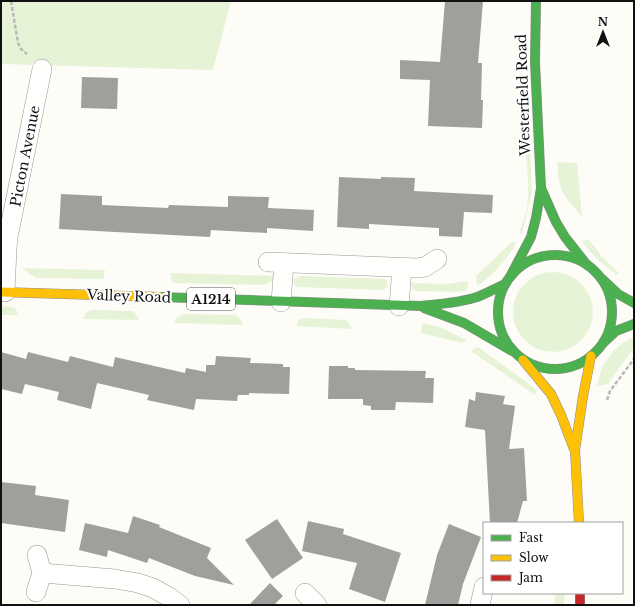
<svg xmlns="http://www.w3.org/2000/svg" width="635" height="606" font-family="'Libre Baskerville',serif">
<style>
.green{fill:#e7f3d7}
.building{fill:#a19f9c}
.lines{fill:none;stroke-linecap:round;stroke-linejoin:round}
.street-casing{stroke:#979795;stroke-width:20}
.fast-casing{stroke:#8e8d8b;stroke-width:10}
.slow-casing{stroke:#8e8d8b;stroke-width:10}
.jam-casing{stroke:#8e8d8b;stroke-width:10}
.path{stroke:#b9b9b8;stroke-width:2.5;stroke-dasharray:4 2;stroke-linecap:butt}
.street{stroke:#fffffe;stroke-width:19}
.fast{stroke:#4caf50;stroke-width:9}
.slow{stroke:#ffc107;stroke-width:9}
.jam{stroke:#c62828;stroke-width:9}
.labels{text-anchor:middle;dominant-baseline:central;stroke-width:4;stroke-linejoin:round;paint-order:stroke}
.shield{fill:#fff;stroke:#585858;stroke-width:1}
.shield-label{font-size:13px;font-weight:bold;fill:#111}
.street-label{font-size:14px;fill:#111;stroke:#fff}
</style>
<rect width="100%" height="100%" fill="#fdfcf7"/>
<g class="green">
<polygon points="1,1 231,1 213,70 1,64"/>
<path d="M530 145 532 191 522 234 519 233C522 225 525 217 527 209 530 188 527 167 525 146Z"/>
<path d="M557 162 577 163 582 217C575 208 565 199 561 188 558 180 558 171 557 162Z"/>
<path d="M589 240 603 258 619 273 618 275C604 266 591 255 582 241Z"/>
<path d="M512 242H517C507 259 494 275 477 286L476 276Z"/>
<polygon points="22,268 105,270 104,277 102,279 36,278 24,270"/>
<circle cx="553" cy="312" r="40"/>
<path d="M171 273H172L276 276 273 280 265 285 174 283C171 280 170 278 171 273Z"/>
<path d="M300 276 385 279C388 281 388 283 387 287L383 290 296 287 293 282 294 279Z"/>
<path d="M467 281H468V287L467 290 459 292 416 291C413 289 411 287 411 283L447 284Z"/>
<path d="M1 306C9 307 17 305 18 315H1Z"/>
<path d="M93 310 132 311 135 313 139 320 83 319C85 313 87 311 93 310Z"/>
<polygon points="184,314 236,315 241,320 243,325 174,323 177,317"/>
<polygon points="304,318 346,320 351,326 352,329 297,326 297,322 300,319"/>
<polygon points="422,323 439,327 467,340 462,343 421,333"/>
<path d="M634 337V348L629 354 608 384 597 386C599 380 600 373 602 368 609 355 620 342 634 337Z"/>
<polygon points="478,347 537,390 535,395 471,351"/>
<polygon points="556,593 565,593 564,605 554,605"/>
</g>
<g class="building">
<polygon points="445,1 483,1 478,63 482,63 481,100 483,100 482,128 428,126 430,80 400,79 400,60 440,62"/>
<polygon points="82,77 118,78 117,109 81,108"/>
<polygon points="339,177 381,179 381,177 415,178 414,191 493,195 492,213 464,212 462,237 439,236 439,228 369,224 369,229 337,227"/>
<polygon points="61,194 102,196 102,205 168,208 169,205 228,207 228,196 269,197 268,208 314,210 313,231 267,228 267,233 211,230 210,237 59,229"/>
<polygon points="1,352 26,359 28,352 68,362 70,356 113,367 115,357 185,373 186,368 206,372 206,365 215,365 216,356 251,358 250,363 283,364 283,367 290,367 289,394 249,393 249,395 238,395 237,401 196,399 194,410 147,400 149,395 97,383 91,409 57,400 59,392 25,384 22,394 1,389"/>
<polygon points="329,366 348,366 348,368 355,368 355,370 426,371 425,378 434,378 433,403 396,402 395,410 371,410 371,406 363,405 363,399 328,399"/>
<polygon points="476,392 505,396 503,404 515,406 509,449 524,448 527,501 523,501 517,523 490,523 485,430 465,427 469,399 475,401"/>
<polygon points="1,482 36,486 35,495 69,500 65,532 1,523"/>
<polygon points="133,516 160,525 159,527 211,548 207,558 234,585 195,576 149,558 147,563 108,550 107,557 79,550 85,523 128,533"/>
<polygon points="277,519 303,558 272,579 245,540"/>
<polygon points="308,521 344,529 343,534 401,553 385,602 349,589 357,563 302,551"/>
<polygon points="449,524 481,537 463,584 458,605 425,605 437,555"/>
<polygon points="270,583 283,596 274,605 249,605"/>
</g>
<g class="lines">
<g class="street-casing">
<g id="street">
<polyline points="268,262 416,268 425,267 437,259"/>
<polyline points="5,292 7,249 8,237 42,69"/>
<polyline points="281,302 284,263"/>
<polyline points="399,306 402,268"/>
<polyline points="42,573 115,579 138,583 153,588 169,597 180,605"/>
<polyline points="36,592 42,573 37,555"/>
<polyline points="305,593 317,605"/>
<polyline points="480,605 484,587"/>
</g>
</g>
<g class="fast-casing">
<g id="fast">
<polyline points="541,188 556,222 565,237 587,265"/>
<circle cx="555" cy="312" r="57"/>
<polyline points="511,275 531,237 536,218 541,188 535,62 536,1"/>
<polyline points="602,279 618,294 634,303"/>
<path d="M160 297 421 306C440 304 459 303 477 297 486 294 496 288 505 284"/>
<polyline points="424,308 464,323 512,351"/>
<polyline points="604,342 616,331 634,324"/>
</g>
</g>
<g class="slow-casing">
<g id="slow">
<polyline points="1,292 160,297"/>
<polyline points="523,360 551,394 561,415 574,449"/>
<polyline points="579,523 575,450 583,396 591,356"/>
</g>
</g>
<g class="jam-casing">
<polyline id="jam" points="580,593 580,605"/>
</g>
<g class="path">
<polyline points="11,1 18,43 21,49 27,54"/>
<polyline points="607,400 610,391 634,359"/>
</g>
<use href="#street" class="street"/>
<use href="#fast" class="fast"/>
<use href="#slow" class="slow"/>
<use href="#jam" class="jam"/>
</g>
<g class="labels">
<rect class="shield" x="187" y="288" width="48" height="22" rx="3"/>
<g class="shield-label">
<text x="211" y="299">A1214</text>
</g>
<g class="street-label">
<text transform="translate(523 95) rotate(-92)">Westerfield Road</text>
<text transform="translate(25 156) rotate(-79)">Picton Avenue</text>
<text transform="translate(129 296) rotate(2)">Valley Road</text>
</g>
</g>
<rect width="635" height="606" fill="none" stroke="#111111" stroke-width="4"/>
<rect x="483" y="522" width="140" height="72" fill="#ffffff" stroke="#a0a0a0"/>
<rect x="491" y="535" width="20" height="6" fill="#4caf50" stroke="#a0a0a0"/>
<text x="519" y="542" font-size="12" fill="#111111">Fast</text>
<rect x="491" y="555" width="20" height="6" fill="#ffc107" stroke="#a0a0a0"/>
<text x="519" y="562" font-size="12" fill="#111111">Slow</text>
<rect x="491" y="575" width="20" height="6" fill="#c62828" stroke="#a0a0a0"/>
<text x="519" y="582" font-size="12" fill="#111111">Jam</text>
<g transform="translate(603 32)" stroke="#ffffff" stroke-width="3" paint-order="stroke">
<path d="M0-3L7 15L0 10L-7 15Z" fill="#111111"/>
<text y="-6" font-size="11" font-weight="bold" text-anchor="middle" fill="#111111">N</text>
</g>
</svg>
